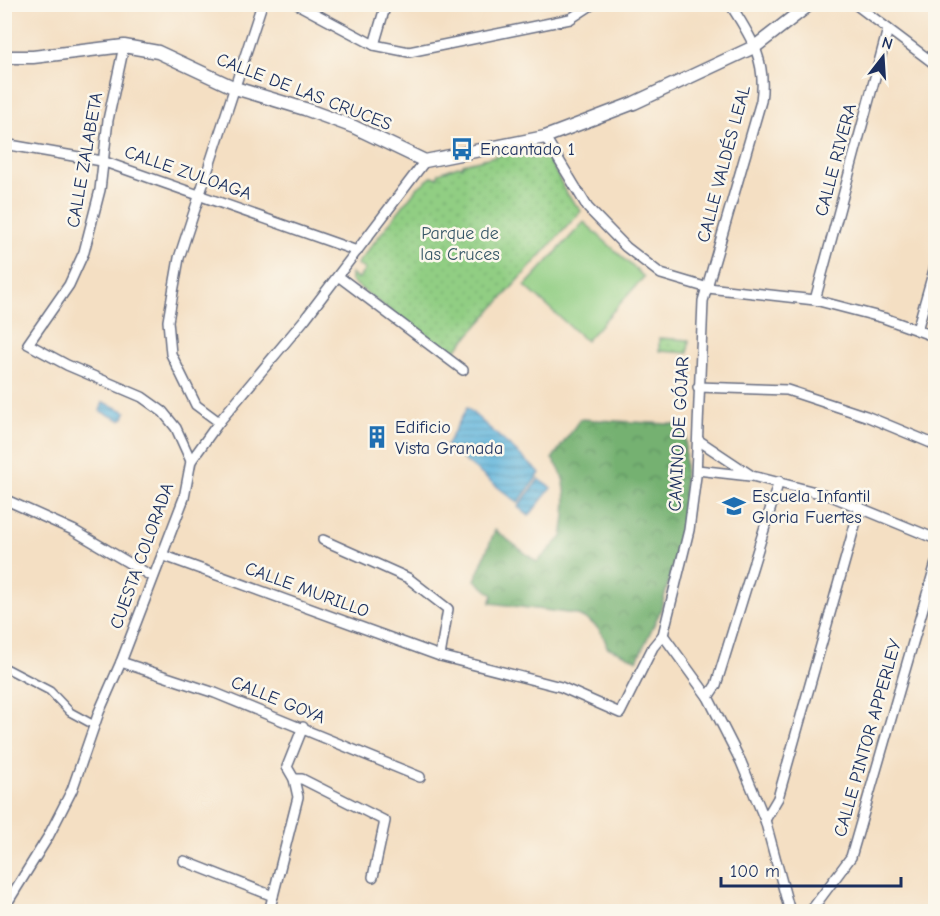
<svg xmlns="http://www.w3.org/2000/svg" width="940" height="916" font-family="'Comic Neue',sans-serif">
<style>
.grass{fill:url(#grass-dots);stroke:#567e70;stroke-width:1.5}
.forest{fill:url(#forest-crowns);stroke:#487068;stroke-width:1.5}
.garden{fill:#91ce83;stroke:#567e70;stroke-width:1.5}
.water{fill:url(#water-rules);stroke:#3e729d;stroke-width:1.5}
.lines{fill:none;stroke-linecap:round;stroke-linejoin:round}
.stream{stroke:#60b5dc;stroke-width:4}
.pedestrian-casing{stroke:#676d81;stroke-width:10}
.minor-casing{stroke:#676d81;stroke-width:12}
.tertiary-casing{stroke:#676d81;stroke-width:15}
.pedestrian{stroke:#fff;stroke-width:7}
.minor{stroke:#fff;stroke-width:9}
.tertiary{stroke:#fff;stroke-width:12}
.labels{text-anchor:middle;dominant-baseline:central;stroke-width:5;stroke-linejoin:round;paint-order:stroke}
.street-label{font-size:18px;fill:#1b2f5e;stroke:#fbf7ec}
.poi-label{font-size:18px;fill:#1b2f5e;stroke:#fbf7ec;text-anchor:start}
.park-label{font-size:18px;fill:#385767;stroke:#fbf7ec}
</style>
<defs>
<pattern id="grass-dots" width="8" height="8" patternUnits="userSpaceOnUse" patternTransform="scale(1.5)"><rect width="8" height="8" fill="#91ce83"/><path d="M2 2h.1M6 6h.1" fill="none" stroke="#7cb174" stroke-width="1.8" stroke-linecap="round"/></pattern>
<pattern id="forest-crowns" width="20" height="18" patternUnits="userSpaceOnUse" patternTransform="scale(1.5)"><rect width="20" height="18" fill="#74b171"/><path d="M2 6a3 3 0 1 1 6 0M12 15a3 3 0 1 1 6 0" fill="none" stroke="#5e9060"/></pattern>
<pattern id="water-rules" width="6" height="5" patternUnits="userSpaceOnUse" patternTransform="scale(1.5)"><rect width="6" height="5" fill="#60b5dc"/><path d="M0 2.5h6" fill="none" stroke="#4e94b6"/></pattern>
</defs>
<rect width="100%" height="100%" fill="#fbf7ec"/>
<filter id="ink" filterUnits="userSpaceOnUse"><feTurbulence type="fractalNoise" baseFrequency=".0167" numOctaves="2"/><feDisplacementMap in="SourceGraphic" scale="12" xChannelSelector="R" yChannelSelector="G"/><feConvolveMatrix kernelMatrix="1 2 1 2 8 2 1 2 1" color-interpolation-filters="sRGB"/></filter>
<filter id="wash" filterUnits="userSpaceOnUse"><feTurbulence type="fractalNoise" baseFrequency=".008" numOctaves="4" result="noise"/><feDisplacementMap in="SourceGraphic" scale="24" xChannelSelector="R" yChannelSelector="G"/><feGaussianBlur stdDeviation="1.35" result="paint"/><feColorMatrix in="noise" values="0 0 0 0 0 0 0 0 0 0 0 0 0 0 0 0 0 1.4 0 .05"/><feComposite in="paint" operator="in"/></filter>
<g filter="url(#wash)">
<rect width="100%" height="100%" fill="#f4dfc3"/>
<g class="grass">
<polygon points="532,147 546,153 567,194 581,211 450,356 351,281 351,273 358,279 365,270 357,264 417,188 433,176 437,178 439,173 458,166 462,167 463,164"/>
<polygon points="659,338 689,340 688,353 659,351"/>
</g>
<path class="forest" d="M580 419 686 425 683 531 660 612 637 660 607 647C603 629 591 620 575 614L490 603 493 595 475 580 495 530 537 562 562 537C566 513 571 479 552 459Z"/>
<polygon class="garden" points="584,222 644,277 586,341 525,286"/>
<g class="water">
<polygon points="103,402 126,412 124,418 120,420 100,411"/>
<polygon points="467,408 540,473 518,503 446,446"/>
<polygon points="539,479 551,488 529,516 518,507"/>
</g>
<g class="lines">
<polyline class="stream" points="4,177 9,157"/>
</g>
</g>
<g filter="url(#ink)">
<g class="lines">
<g class="pedestrian-casing">
<polyline id="pedestrian" points="4,667 50,691 70,712 94,725"/>
</g>
<g class="minor-casing">
<g id="minor">
<polyline points="297,4 374,45 409,52 570,19 593,4"/>
<polyline points="855,4 936,65"/>
<polyline points="374,45 386,4"/>
<polyline points="124,46 108,120 100,190 84,252 69,285 28,344 67,365 142,397 163,412 176,428 191,461"/>
<polyline points="545,137 588,208 626,247 661,274 708,288 815,300 884,318 936,337"/>
<polyline points="4,144 102,161 357,251"/>
<polyline points="338,276 463,370"/>
<polyline points="815,300 888,29"/>
<polyline points="917,330 936,263"/>
<polyline points="698,387 787,390 866,416 936,445"/>
<polyline points="219,422 196,405 171,354 168,321 179,258 262,4"/>
<polyline points="698,440 752,476 831,496 936,539"/>
<polyline points="697,470 750,476"/>
<polyline points="4,499 73,530 153,577"/>
<polyline points="323,540 408,578 448,609 440,656"/>
<path d="M162 555 440 656 561 687 620 713 653 647 663 635 689 530 696 476 703 301 761 101C767 60 751 37 730 4"/>
<polyline points="663,635 708,697 741,762 765,820 790,912"/>
<polyline points="121,662 215,693 420,777"/>
<polyline points="708,697 716,685 779,481"/>
<polyline points="294,779 302,779 385,821 373,877"/>
<polyline points="765,820 778,798 860,507"/>
<polyline points="184,861 273,896"/>
<polyline points="4,908 48,837 72,790 99,712 121,662 184,498 191,461 219,422 305,319 425,161"/>
<polyline points="269,912 298,797 294,779 287,767 303,727"/>
<polyline points="810,912 851,857 936,563"/>
</g>
</g>
<g class="tertiary-casing">
<polyline id="tertiary" points="4,57 33,57 124,46 158,52 235,88 305,109 354,127 425,161 545,137 634,103 756,46 810,4"/>
</g>
<use href="#pedestrian" class="pedestrian"/>
<use href="#minor" class="minor"/>
<use href="#tertiary" class="tertiary"/>
</g>
</g>
<defs>
<g id="bus-bare" transform="scale(1.8)"><path d="M-5-6H5V4H4V6H2V4H-2V6H-4V4H-5ZM-3.5-4V0h7V-4ZM-3.5 1.2v1.5H-2V1.2ZM2 1.2v1.5H3.5V1.2Z" fill="#1f6fb2" stroke="#fbf7ec" stroke-width="2.5" paint-order="stroke"/></g>
<g id="building-bare" transform="scale(1.8)"><path d="M-4-6H4V6H1V3H-1V6H-4ZM-2.5-4.3h1.7v1.8h-1.7ZM.8-4.3h1.7v1.8H.8ZM-2.5-1h1.7V.8h-1.7ZM.8-1h1.7V.8H.8Z" fill="#1f6fb2" stroke="#fbf7ec" stroke-width="2.5" paint-order="stroke"/></g>
<g id="school-bare" transform="scale(1.8)"><path d="M0-5L7-2L0 1L-7-2ZM-4 1L0 2.5L4 1V4Q0 6-4 4Z" fill="#1f6fb2" stroke="#fbf7ec" stroke-width="2.5" paint-order="stroke"/></g>
</defs>
<g fill-rule="evenodd">
<use href="#bus-bare" x="462" y="149"/>
<use href="#building-bare" x="377" y="437"/>
<use href="#school-bare" x="734" y="506"/>
</g>
<g class="labels">
<g class="street-label">
<text transform="translate(304 92) rotate(21)">CALLE DE LAS CRUCES</text>
<text transform="translate(85 160) rotate(-80)">CALLE ZALABETA</text>
<text transform="translate(836 160) rotate(-75)">CALLE RIVERA</text>
<text transform="translate(724 164) rotate(-75)">CALLE VALDÉS LEAL</text>
<text transform="translate(188 173) rotate(19)">CALLE ZULOAGA</text>
<text transform="translate(679 434) rotate(-87)">CAMINO DE GÓJAR</text>
<text transform="translate(142 556) rotate(-70)">CUESTA COLORADA</text>
<text transform="translate(307 590) rotate(20)">CALLE MURILLO</text>
<text transform="translate(278 700) rotate(22)">CALLE GOYA</text>
<text transform="translate(868 738) rotate(-74)">CALLE PINTOR APPERLEY</text>
</g>
<g class="poi-label">
<text x="480" y="149">Encantado 1</text>
<text x="395" y="427">Edificio<tspan x="395" dy="21">Vista Granada</tspan></text>
<text x="752" y="496">Escuela Infantil<tspan x="752" dy="21">Gloria Fuertes</tspan></text>
</g>
<g class="park-label">
<text x="460" y="233">Parque de<tspan x="460" dy="21">las Cruces</tspan></text>
</g>
</g>
<rect width="940" height="916" fill="none" stroke="#fbf7ec" stroke-width="24"/>
<g transform="translate(883 57) rotate(17)" stroke="#fbf7ec" stroke-width="4.5" paint-order="stroke">
<path d="M0-4.5L10 22L0 15L-10 22Z" fill="#1b2f5e"/>
<text y="-9" font-size="16" font-weight="bold" text-anchor="middle" fill="#1b2f5e">N</text>
</g>
<path d="M721 877v9h180v-9" fill="none" stroke="#1b2f5e" stroke-width="3"/>
<text x="730" y="877" font-size="18" fill="#1b2f5e" stroke="#fbf7ec" stroke-width="4.5" paint-order="stroke">100 m</text>
</svg>
